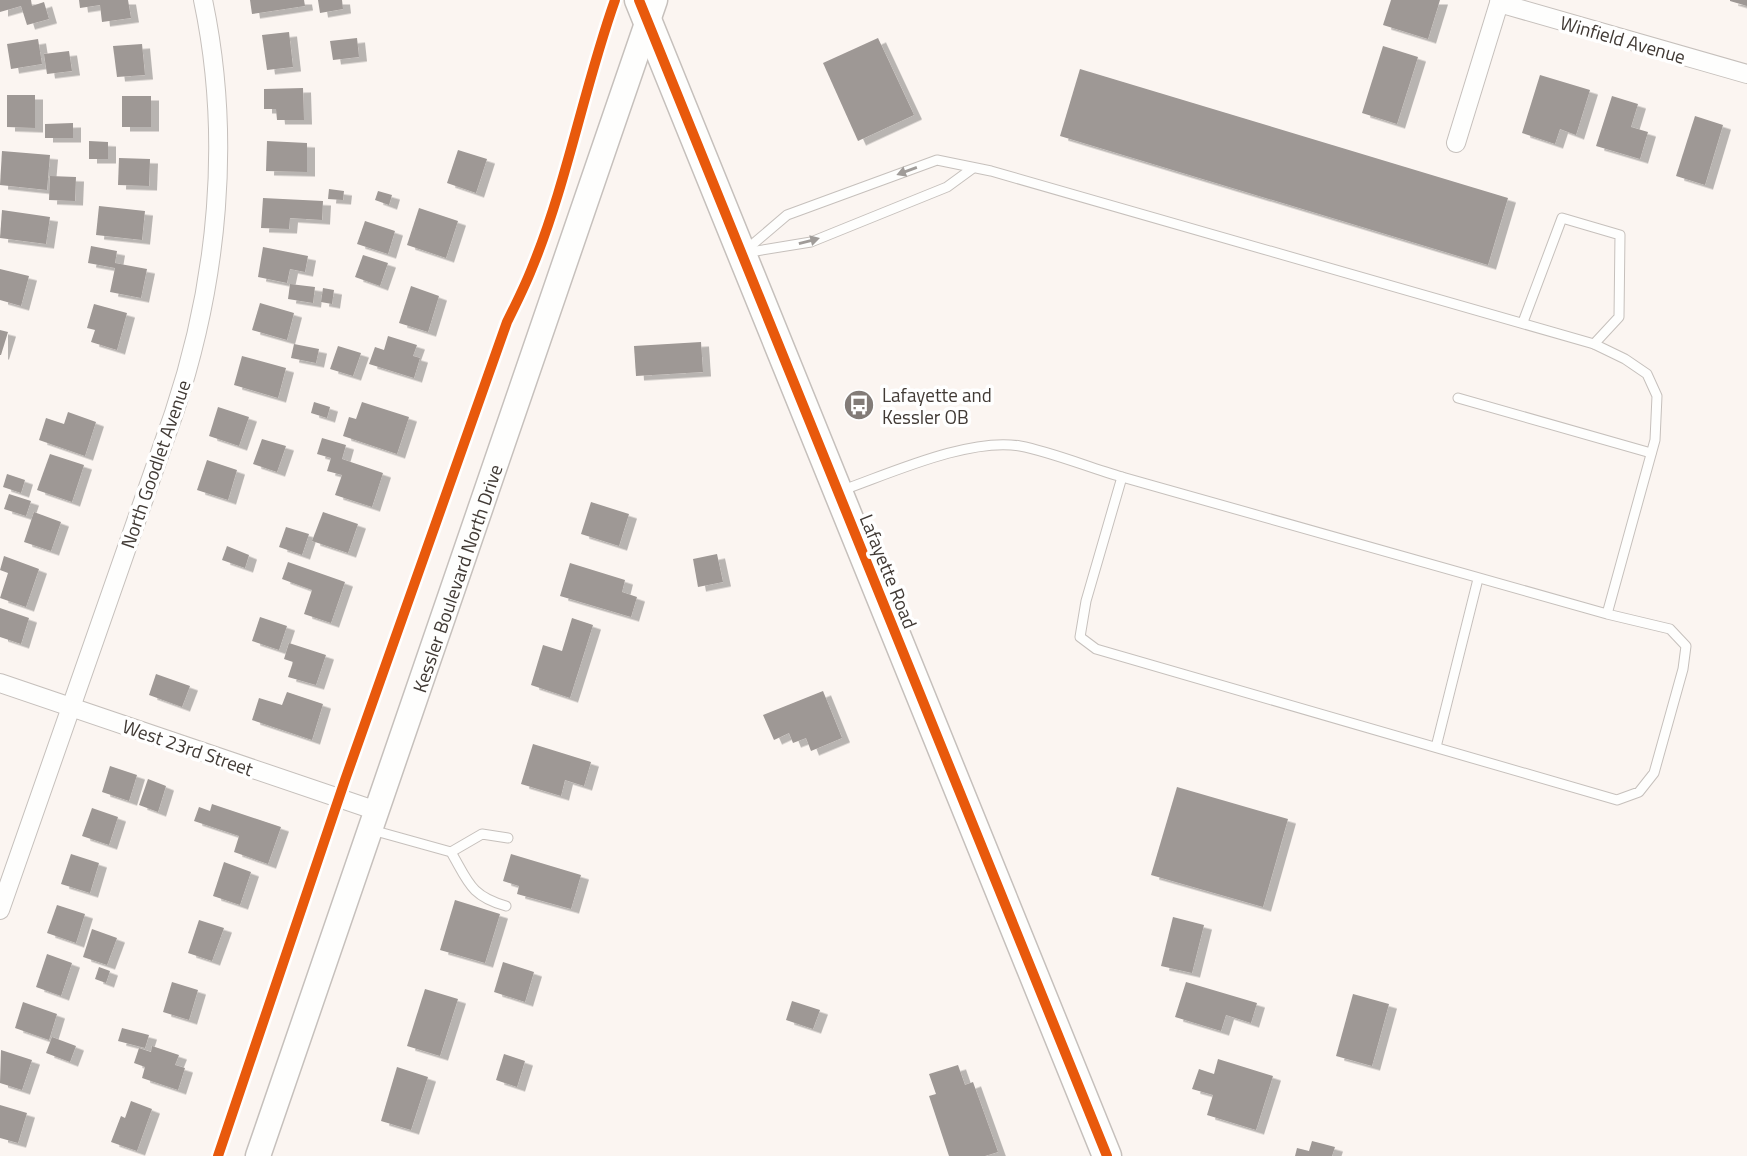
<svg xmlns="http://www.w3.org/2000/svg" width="1747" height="1156" font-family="'Titillium Web',sans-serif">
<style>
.building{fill:#9e9895;filter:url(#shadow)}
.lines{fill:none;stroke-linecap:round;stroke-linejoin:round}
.service-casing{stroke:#c6c0bc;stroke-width:11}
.minor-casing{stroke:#c6c0bc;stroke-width:20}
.secondary-casing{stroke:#c6c0bc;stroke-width:27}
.primary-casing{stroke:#c6c0bc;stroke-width:31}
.service{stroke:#fefefd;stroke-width:9}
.minor{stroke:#fefefd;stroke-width:18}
.secondary{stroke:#fefefd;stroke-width:24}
.primary{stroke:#fefefd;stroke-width:28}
.cycleway-casing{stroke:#fff;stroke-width:15}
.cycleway{stroke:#e8590c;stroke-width:10}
.oneway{fill:#a09c99}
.labels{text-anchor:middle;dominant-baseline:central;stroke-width:7;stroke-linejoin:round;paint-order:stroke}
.street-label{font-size:19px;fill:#413a35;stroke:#fff}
.poi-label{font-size:19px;fill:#413a35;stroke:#fff;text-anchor:start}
</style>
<defs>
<filter id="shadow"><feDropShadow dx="8" dy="4.5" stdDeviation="0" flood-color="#0004"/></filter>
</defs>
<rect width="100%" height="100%" fill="#fbf5f1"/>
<g class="building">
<polygon points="0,0 31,0 32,6 44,2 49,19 27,25 21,6 0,12"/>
<polygon points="79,0 128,0 131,18 102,22 100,5 80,8"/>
<polygon points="250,0 304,0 305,6 252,14"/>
<polygon points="318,0 342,0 343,9 320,13"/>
<polygon points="1391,0 1440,0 1428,39 1383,25"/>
<polygon points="1730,0 1747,0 1747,6 1730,1"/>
<polygon points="289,32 293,67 267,70 262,35"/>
<polygon points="357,38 359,57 333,60 330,41"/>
<polygon points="878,38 914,115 858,141 823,63"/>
<polygon points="38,39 42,64 11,69 7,44"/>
<polygon points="142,44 145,75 117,77 113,46"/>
<polygon points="1383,46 1418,57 1397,124 1362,113"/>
<polygon points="69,51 72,71 47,74 44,54"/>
<polygon points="1080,69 1508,198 1488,265 1060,136"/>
<polygon points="1540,75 1590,90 1576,135 1560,129 1555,144 1522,133"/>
<polygon points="303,88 304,120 277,120 276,109 264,109 264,89"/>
<polygon points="7,95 35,95 35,128 7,127"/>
<rect x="122" y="96" width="29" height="31"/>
<polygon points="1612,96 1638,104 1631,127 1648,132 1640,159 1596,146"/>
<polygon points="1695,116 1723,125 1705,185 1676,176"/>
<polygon points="73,123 73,138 45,138 45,124"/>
<polygon points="89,141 108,142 108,159 89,159"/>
<polygon points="267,141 307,143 307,172 266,171"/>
<polygon points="458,150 487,159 476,193 447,183"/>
<polygon points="2,151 50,155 47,190 0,185"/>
<polygon points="119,158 150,159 149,186 118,185"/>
<polygon points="50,176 76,177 75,201 49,200"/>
<polygon points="329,189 344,191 343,200 328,199"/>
<polygon points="378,191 392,195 389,205 375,200"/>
<polygon points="263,198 323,201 322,220 290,218 289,229 261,228"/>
<polygon points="99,206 145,211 142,240 96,235"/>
<polygon points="419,208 458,221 446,258 407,245"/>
<polygon points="2,210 50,217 46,244 0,238"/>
<polygon points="365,221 395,231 388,254 357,244"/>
<polygon points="91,246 117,251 115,263 147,269 141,298 110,292 115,268 88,263"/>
<polygon points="263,247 308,256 305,272 290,269 287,283 258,277"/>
<polygon points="363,255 388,263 380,286 355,277"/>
<polygon points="0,269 29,276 21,306 0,300"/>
<polygon points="290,284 315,287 313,303 288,299"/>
<polygon points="411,286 439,296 428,332 399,323"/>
<polygon points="323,288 334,290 332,304 321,302"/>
<polygon points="260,303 294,313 287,340 252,330"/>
<polygon points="94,304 127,313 117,350 91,342 95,330 87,328"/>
<polygon points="0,330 8,332 1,355 0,355"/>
<polygon points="388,336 417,345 413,356 420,358 414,378 369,364 375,347 384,350"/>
<polygon points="701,342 703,372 636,376 634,346"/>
<polygon points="294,344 319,349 316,363 291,358"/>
<polygon points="338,346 361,353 353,376 330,369"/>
<polygon points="242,356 286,368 278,398 234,385"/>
<polygon points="314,402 330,407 327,418 311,413"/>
<polygon points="362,402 409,417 397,454 343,436 349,417 356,419"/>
<polygon points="218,407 249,417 239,446 209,436"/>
<polygon points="68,412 96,422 85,456 39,440 46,418 64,424"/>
<polygon points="322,438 346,445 342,459 383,473 372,507 335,495 342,475 327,471 331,458 317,454"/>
<polygon points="262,439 286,446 277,472 253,464"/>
<polygon points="50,454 84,465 72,502 37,490"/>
<polygon points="207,460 237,470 228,500 197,490"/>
<polygon points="7,474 25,480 21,493 3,487"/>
<polygon points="9,494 31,501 26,516 4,509"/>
<polygon points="591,502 629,514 619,546 581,534"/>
<polygon points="34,512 61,522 51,551 24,542"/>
<polygon points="323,512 358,524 348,553 312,541"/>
<polygon points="286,527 309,534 302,555 279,547"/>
<polygon points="227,546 249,555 245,568 222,560"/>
<polygon points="717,554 723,582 698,587 693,559"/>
<polygon points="4,556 39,569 26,607 0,598 8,573 0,570"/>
<polygon points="288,562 345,582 331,623 304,614 312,590 282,579"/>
<polygon points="570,563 625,580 622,592 637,597 631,617 560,596"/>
<polygon points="0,608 29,618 21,644 0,637"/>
<polygon points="260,617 287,626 279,650 252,641"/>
<polygon points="572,618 593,625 570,698 531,685 543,645 562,651"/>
<polygon points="289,643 326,655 316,685 288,677 293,662 284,659"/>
<polygon points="156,674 190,686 182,707 149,695"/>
<polygon points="823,691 842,738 811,751 806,738 793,743 789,733 774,740 763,715"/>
<polygon points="287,692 323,704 312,740 252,720 259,698 282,705"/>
<polygon points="533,744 591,762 584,786 565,780 561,796 521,784"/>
<polygon points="110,766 137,775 129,801 102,792"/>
<polygon points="148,779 166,786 158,812 139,805"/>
<polygon points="1177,787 1288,819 1263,907 1151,875"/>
<polygon points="212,804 281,827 268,864 234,852 239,836 194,821 199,807 210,811"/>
<polygon points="92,808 118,817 109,845 82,836"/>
<polygon points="71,854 99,863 90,893 61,884"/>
<polygon points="511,854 581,875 571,909 517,894 519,886 503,881"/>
<polygon points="224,862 251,872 240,905 213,896"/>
<polygon points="455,900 500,914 485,963 440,950"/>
<polygon points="57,905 85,914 76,943 47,933"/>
<polygon points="1173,917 1204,925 1192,973 1161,966"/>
<polygon points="199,920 224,928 212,961 188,953"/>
<polygon points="92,929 117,938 107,965 83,957"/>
<polygon points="47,954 72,963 61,996 36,987"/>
<polygon points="503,962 534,972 525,1002 494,992"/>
<polygon points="99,967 110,971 106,983 95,979"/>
<polygon points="172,982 198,990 189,1020 163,1012"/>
<polygon points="1186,982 1257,1003 1251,1023 1226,1015 1221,1031 1175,1017"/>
<polygon points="425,989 458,999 440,1056 407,1046"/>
<polygon points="1353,994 1389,1004 1372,1066 1336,1056"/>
<polygon points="792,1001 820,1010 813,1029 786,1020"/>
<polygon points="23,1002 57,1014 49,1040 15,1028"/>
<polygon points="122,1028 149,1035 145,1048 118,1041"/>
<polygon points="52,1037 76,1046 70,1062 46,1053"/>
<polygon points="152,1046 179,1055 175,1065 185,1068 178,1090 142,1078 145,1067 134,1063 139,1048 151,1052"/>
<polygon points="1,1050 32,1060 22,1090 0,1083"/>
<polygon points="504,1054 525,1061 517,1087 496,1080"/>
<polygon points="1218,1059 1273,1076 1256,1130 1207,1115 1213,1095 1192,1089 1199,1069 1214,1074"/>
<polygon points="958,1065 965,1085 973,1082 998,1152 985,1156 949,1156 929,1096 936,1094 929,1074"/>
<polygon points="397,1067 428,1077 411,1130 381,1121"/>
<polygon points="131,1101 152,1109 137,1151 111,1142 121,1116 125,1118"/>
<polygon points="0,1105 27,1113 18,1143 0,1138"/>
<polygon points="1312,1141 1335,1147 1332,1156 1295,1156 1297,1148 1309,1151"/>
</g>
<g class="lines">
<g class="service-casing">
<g id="service">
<polyline points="746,250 787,215 937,160 991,171 1594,344 1619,317 1620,235 1562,218 1523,322"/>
<polyline points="744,253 811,242 947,187 973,168"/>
<polyline points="1594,344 1625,359 1647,374 1657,396 1655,440 1607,614 1670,629 1686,646 1683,669 1654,773 1639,792 1617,800 1096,649 1080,637 1086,601 1122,477 1607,614"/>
<polyline points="1458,398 1651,453"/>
<path d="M840 491C889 474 969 437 1020 446 1052 452 1090 468 1122 477"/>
<polyline points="1436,747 1478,579"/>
<path d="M372 830 451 852C468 881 470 896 506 906"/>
<polyline points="451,852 482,834 508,838"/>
</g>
</g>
<g class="minor-casing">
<g id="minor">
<polyline points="1499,3 1747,74"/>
<polyline points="1456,143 1500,0"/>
<polyline points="0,683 377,811"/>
<path d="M0 910 174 413C218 281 232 137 203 0"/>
</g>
</g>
<g class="secondary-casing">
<g id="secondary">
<path id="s1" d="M258 1156 655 0"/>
</g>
</g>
<g class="primary-casing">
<polyline id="primary" points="639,0 1107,1156"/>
</g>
<use href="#service" class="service"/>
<use href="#minor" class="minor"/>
<use href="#secondary" class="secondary"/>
<use href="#primary" class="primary"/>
<g class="cycleway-casing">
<g id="cycleway">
<polyline points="639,0 1107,1156"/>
<path d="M218 1156 345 780 507 322C516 304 525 286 532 268 567 183 584 87 615 0"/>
</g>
</g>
<use href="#cycleway" class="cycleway"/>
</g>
<defs><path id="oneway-solid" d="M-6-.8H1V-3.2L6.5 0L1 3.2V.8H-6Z" transform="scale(1.75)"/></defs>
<g class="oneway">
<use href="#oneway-solid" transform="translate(907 171) rotate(160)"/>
<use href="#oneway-solid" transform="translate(809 241) rotate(-15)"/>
</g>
<defs>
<g id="bus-disc" transform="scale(1.575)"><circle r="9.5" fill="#827b77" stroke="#fff"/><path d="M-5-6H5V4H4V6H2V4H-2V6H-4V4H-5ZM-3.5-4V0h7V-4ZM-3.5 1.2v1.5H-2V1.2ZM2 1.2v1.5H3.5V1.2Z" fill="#fff"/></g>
</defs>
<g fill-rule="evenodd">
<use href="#bus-disc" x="859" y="405"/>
</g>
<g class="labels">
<g class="street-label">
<text transform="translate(1623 39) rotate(16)">Winfield Avenue</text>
<text transform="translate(155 464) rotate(-71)">North Goodlet Avenue</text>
<text transform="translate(889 571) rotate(68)">Lafayette Road</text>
<text stroke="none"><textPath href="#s1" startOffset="611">Kessler Boulevard North Drive</textPath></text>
<text transform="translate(188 747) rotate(19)">West 23rd Street</text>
</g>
<g class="poi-label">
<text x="882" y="394">Lafayette and<tspan x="882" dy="22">Kessler OB</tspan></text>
</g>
</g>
</svg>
